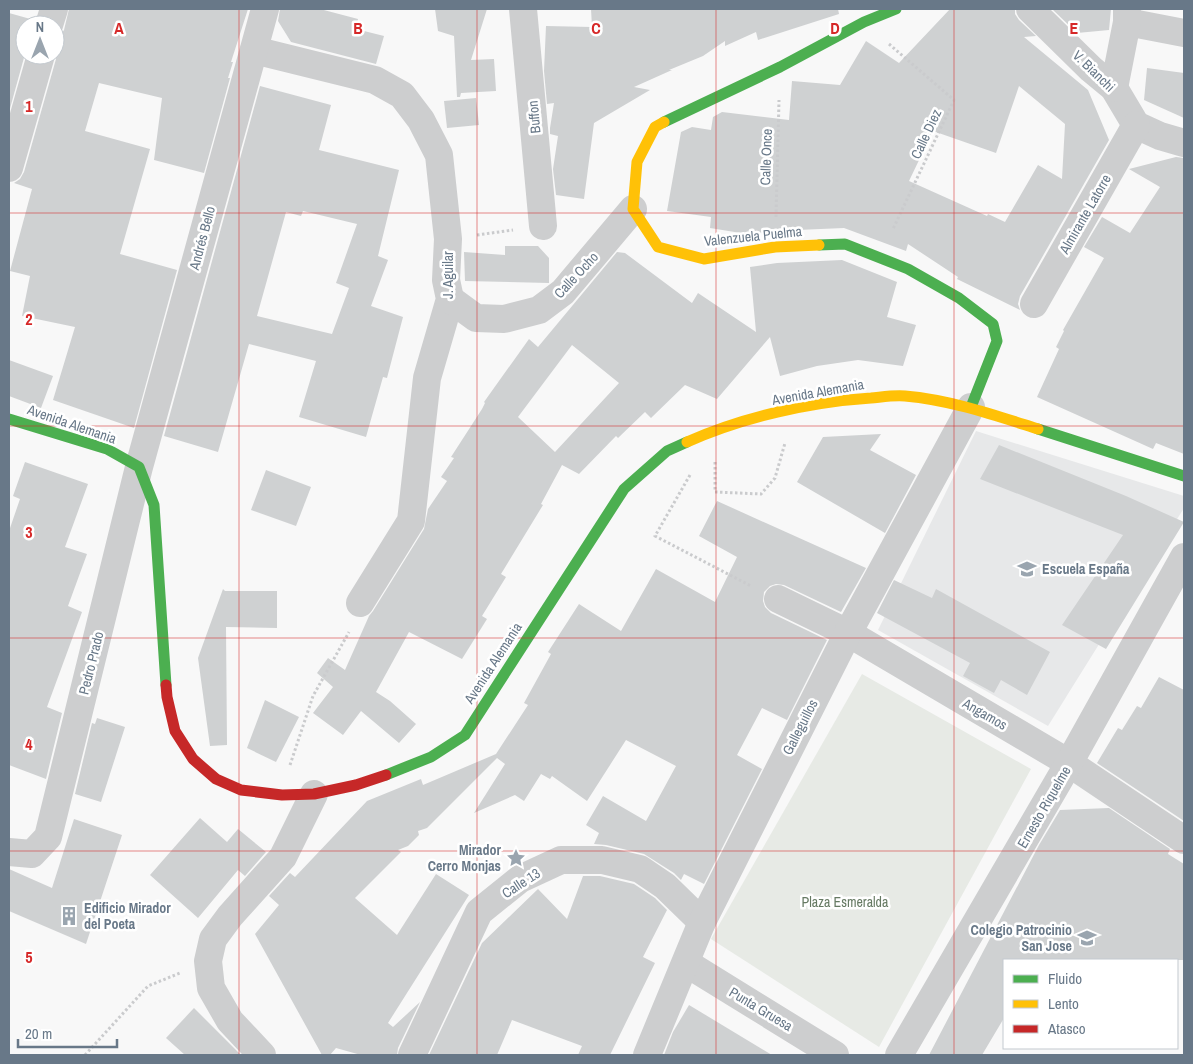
<svg xmlns="http://www.w3.org/2000/svg" width="1193" height="1064" font-family="'Archivo Narrow',sans-serif">
<style>
.built{fill:#e7e8e9}
.green{fill:#e7eae5}
.building{fill:#cfd1d2;fill-rule:evenodd}
.lines{fill:none;stroke-linecap:round;stroke-linejoin:round}
.path{stroke:#cacbcd;stroke-width:3;stroke-dasharray:2.5 2.5;stroke-linecap:butt}
.street{stroke:#cdcecf;stroke-width:28}
.fast{stroke:#4caf50;stroke-width:11}
.slow{stroke:#ffc107;stroke-width:11}
.jam{stroke:#c62828;stroke-width:11}
.grid{fill:none;stroke:#d62828;stroke-width:1;stroke-opacity:0.55}
.labels{text-anchor:middle;dominant-baseline:central;stroke-width:5;stroke-linejoin:round;paint-order:stroke}
.street-label{font-size:14px;fill:#687888;stroke:#fff}
.poi-label{font-size:14px;font-weight:bold;fill:#687888;stroke:#fff;text-anchor:start}
.park-label{font-size:14px;fill:#667a63;stroke:#fff}
.grid-label{font-size:16px;text-anchor:middle;font-weight:bold;fill:#d62828;stroke:#fff;stroke-width:5;stroke-linejoin:round;paint-order:stroke}
</style>
<rect width="100%" height="100%" fill="#f8f8f8"/>
<polygon class="built" points="976,431 1184,496 1184,508 1048,726 878,630"/>
<polygon class="green" points="862,674 1031,769 879,1047 711,939"/>
<g class="building">
<polygon points="69,9 248,9 231,62 233,62 228,78 230,78 204,173 154,160 162,98 99,83 85,131 150,149 120,254 177,270 134,428 53,400 75,327 22,316 30,276 10,271 32,189 14,183 20,179 24,172 56,59 55,39 60,36 64,30"/>
<polygon points="280,9 320,9 358,19 356,29 384,36 376,64 291,42 278,21"/>
<polygon points="435,9 487,9 471,60 494,59 496,91 461,93 460,97 457,97 454,36 438,31"/>
<polygon points="591,9 838,9 839,14 758,40 756,32 725,46 725,41 703,56 669,70 672,70 634,87 650,90 594,123 584,199 556,195 553,169 558,136 550,134 550,128 554,103 547,104 544,71 546,26 592,27"/>
<path d="M950 9H1015V14L1019 20 1036 36 1024 37 1088 90 1109 140 1020 296 1018 304 1020 310 957 279 958 277 908 244 906 251 844 228 774 231 747 236V234L710 228 711 217 667 211 681 132 692 127 711 130 713 117 722 112 789 120 792 81 840 85 866 41 899 63ZM1019 86 1065 124 1062 179 1038 165 1005 222 988 214 987 216 909 181 933 131 996 153Z"/>
<polygon points="1052,9 1111,9 1109,30 1077,33"/>
<polygon points="9,13 34,20 34,25 25,25 25,54 9,112"/>
<polygon points="1147,68 1184,73 1184,118 1144,100"/>
<path d="M260 86 331 105 319 150 399 170 378 256 388 260 371 306 403 317 387 378 383 377 366 437 299 417 316 361 249 344 218 452 164 436ZM303 211 357 224 336 283 349 288 332 334 257 316 286 212 301 216Z"/>
<polygon points="476,98 479,125 447,128 444,101"/>
<polygon points="1176,157 1184,158 1184,454 1156,443 1153,449 1037,397 1059,349 1056,347 1064,331 1063,330 1104,258 1084,247 1102,217 1130,233 1160,187 1129,169"/>
<polygon points="505,246 538,246 549,258 549,283 465,281 464,252 505,255"/>
<path d="M617 252 625 253 692 303 698 293 756 332 750 267 777 263 842 260 897 282 887 317 916 325 903 366 858 360 817 366 780 376 770 337 717 399 685 385 651 418 645 412 618 438 616 436 579 474 562 465 541 504 543 505 501 574 506 577 482 616 487 619 462 659 409 632 376 692 390 701 416 724 399 743 361 711 343 735 313 713 333 687 317 673 328 658 345 670 369 616 373 611 424 529 428 509 447 481 441 477 454 458 451 457 482 409 485 403 484 402 529 339 538 347ZM572 345 619 383 555 452 518 417Z"/>
<polygon points="9,360 53,376 41,408 9,396"/>
<polygon points="881,434 870,450 916,475 885,533 797,482 823,437"/>
<polygon points="999,445 1126,496 1184,522 1106,649 1062,625 1123,535 980,479"/>
<polygon points="25,462 88,484 65,547 87,554 68,606 82,612 47,707 62,713 46,779 9,765 9,531 20,499 13,496"/>
<polygon points="266,470 311,487 296,526 251,510"/>
<polygon points="717,501 866,568 841,612 784,585 776,584 770,586 764,592 763,601 765,607 771,613 827,640 787,720 762,708 737,755 762,769 704,884 684,874 681,880 674,873 644,854 606,845 594,844 599,833 586,825 603,796 646,821 676,766 626,740 587,801 552,776 550,779 541,774 524,801 515,795 474,813 505,764 497,758 427,828 418,831 419,835 408,846 398,850 401,852 355,898 397,935 436,874 469,895 388,1023 393,1027 420,1002 398,1048 397,1055 361,1055 336,1048 330,1055 322,1055 255,934 279,905 269,896 290,873 295,877 367,801 421,779 423,785 496,754 528,705 524,703 551,654 548,652 579,604 621,631 656,569 715,602 737,557 699,536"/>
<polygon points="894,580 932,598 936,589 1050,652 1027,695 1001,680 994,693 963,676 970,663 877,613"/>
<polygon points="223,589 225,591 277,591 277,628 226,627 227,745 210,746 198,658"/>
<polygon points="1159,677 1184,690 1184,821 1097,763 1118,728 1122,730 1137,706 1141,708"/>
<polygon points="265,700 299,717 276,762 247,748"/>
<polygon points="97,718 125,727 101,802 75,794 92,723 95,724"/>
<polygon points="1109,808 1170,849 1168,854 1184,864 1184,960 1004,960 1004,1018 982,1055 929,1055 1039,845 1060,810"/>
<polygon points="200,818 227,842 238,829 266,852 245,876 238,870 198,918 150,875"/>
<polygon points="74,819 122,835 86,944 9,911 9,869 52,888"/>
<polygon points="583,876 600,876 634,884 655,898 667,910 643,957 655,963 610,1055 578,1055 582,1046 512,1020 497,1055 429,1055 482,943 538,889 567,919"/>
<polygon points="689,1005 772,1055 664,1055 673,1032"/>
<polygon points="194,1008 241,1055 185,1055 166,1038"/>
</g>
<g class="lines">
<g class="path">
<polyline points="889,44 954,100 893,229"/>
<polyline points="776,217 779,100"/>
<polyline points="477,235 513,230"/>
<polyline points="715,462 715,492 761,494 775,478 785,443"/>
<polyline points="690,475 655,536 751,586"/>
<polyline points="290,765 313,696 349,632"/>
<polyline points="85,1055 148,986 180,973"/>
</g>
<g class="street">
<polyline points="523,9 543,226"/>
<polyline points="1030,9 1091,69 1114,88 1136,125 1160,136 1184,143"/>
<polyline points="1127,22 1184,33"/>
<polyline points="49,25 54,9"/>
<polyline points="254,50 375,80 402,95 421,120 439,155 448,239 446,280 450,299 427,378 411,521 360,603"/>
<polyline points="1114,88 1127,22 1127,9"/>
<polyline points="9,168 41,55"/>
<polyline points="450,299 476,318 504,319 539,310 563,292 633,209"/>
<polyline points="1034,304 1136,125"/>
<polyline points="778,599 848,633 1069,763 1184,840"/>
<polyline points="9,852 32,854 48,837 139,467 265,9"/>
<polyline points="686,963 835,1055"/>
<polyline points="262,1055 230,1021 211,988 208,961 213,939 230,916 283,857 314,794"/>
<polyline points="412,1055 479,912 520,879 561,860 602,860 640,869 665,886 702,922"/>
<polyline points="647,1055 702,922 848,633 971,407"/>
<polyline points="899,1055 1069,763 1184,557"/>
</g>
<g class="fast">
<polyline points="664,122 780,67 864,22 896,9"/>
<polyline points="819,245 845,244 908,269 959,298 993,324 997,341 971,407"/>
<polyline points="9,419 107,449 139,467 154,505 166,685"/>
<polyline points="1038,429 1184,476"/>
<polyline points="386,775 431,757 465,735 624,489 667,451 687,442"/>
</g>
<g class="slow">
<polyline points="664,122 655,127 637,162 633,209 658,247 704,259 775,247 819,245"/>
<path d="M687 442C743 417 810 402 871 398 882 397 894 395 905 396 951 400 994 415 1038 429"/>
</g>
<polyline class="jam" points="166,685 167,697 175,731 193,759 216,779 241,790 282,795 314,794 356,785 386,775"/>
</g>
<path class="grid" d="M239 9V1055M477 9V1055M716 9V1055M954 9V1055M9 213H1184M9 426H1184M9 638H1184M9 851H1184"/>
<defs>
<g id="school-bare" transform="scale(1.5)"><path d="M0-5L7-2L0 1L-7-2ZM-4 1L0 2.5L4 1V4Q0 6-4 4Z" fill="#9aa5af" stroke="#fff" stroke-width="2.5" paint-order="stroke"/></g>
<g id="sight-bare" transform="scale(1.5)"><path d="M0-6L1.8-2.2L6-1.7L2.9 1.2L3.7 5.4L0 3.3L-3.7 5.4L-2.9 1.2L-6-1.7L-1.8-2.2Z" fill="#9aa5af" stroke="#fff" stroke-width="2.5" paint-order="stroke"/></g>
<g id="building-bare" transform="scale(1.5)"><path d="M-4-6H4V6H1V3H-1V6H-4ZM-2.5-4.3h1.7v1.8h-1.7ZM.8-4.3h1.7v1.8H.8ZM-2.5-1h1.7V.8h-1.7ZM.8-1h1.7V.8H.8Z" fill="#9aa5af" stroke="#fff" stroke-width="2.5" paint-order="stroke"/></g>
</defs>
<g fill-rule="evenodd">
<use href="#school-bare" x="1027" y="569"/>
<use href="#sight-bare" x="516" y="858"/>
<use href="#building-bare" x="69" y="916"/>
<use href="#school-bare" x="1087" y="938"/>
</g>
<g class="labels">
<g class="street-label">
<text transform="translate(1094 71) rotate(44)">V. Bianchi</text>
<text transform="translate(534 117) rotate(-95)">Buffon</text>
<text transform="translate(926 134) rotate(-65)">Calle Diez</text>
<text transform="translate(766 157) rotate(-88)">Calle Once</text>
<text transform="translate(1085 214) rotate(-60)">Almirante Latorre</text>
<text transform="translate(753 236) rotate(-6)">Valenzuela Puelma</text>
<text transform="translate(202 238) rotate(-75)">Andrés Bello</text>
<text transform="translate(448 275) rotate(-90)">J. Aguilar</text>
<text transform="translate(576 275) rotate(-47)">Calle Ocho</text>
<text transform="translate(818 392) rotate(-10)">Avenida Alemania</text>
<text transform="translate(72 424) rotate(19)">Avenida Alemania</text>
<text transform="translate(91 663) rotate(-76)">Pedro Prado</text>
<text transform="translate(493 663) rotate(-57)">Avenida Alemania</text>
<text transform="translate(985 714) rotate(30)">Angamos</text>
<text transform="translate(800 727) rotate(-63)">Galleguillos</text>
<text transform="translate(1044 807) rotate(-60)">Ernesto Riquelme</text>
<text transform="translate(521 883) rotate(-33)">Calle 13</text>
<text transform="translate(761 1009) rotate(31)">Punta Gruesa</text>
</g>
<g class="poi-label">
<text x="1042" y="569">Escuela España</text>
<text x="501" y="850" text-anchor="end">Mirador<tspan x="501" dy="16">Cerro Monjas</tspan></text>
<text x="84" y="908">Edificio Mirador<tspan x="84" dy="16">del Poeta</tspan></text>
<text x="1072" y="930" text-anchor="end">Colegio Patrocinio<tspan x="1072" dy="16">San Jose</tspan></text>
</g>
<g class="park-label">
<text x="845" y="902">Plaza Esmeralda</text>
</g>
</g>
<g class="grid-label">
<text x="119" y="34">A</text>
<text x="358" y="34">B</text>
<text x="596" y="34">C</text>
<text x="835" y="34">D</text>
<text x="1074" y="34">E</text>
<text x="29" y="112">1</text>
<text x="29" y="325">2</text>
<text x="29" y="538">3</text>
<text x="29" y="750">4</text>
<text x="29" y="963">5</text>
</g>
<rect width="1193" height="1064" fill="none" stroke="#687888" stroke-width="20"/>
<rect x="1003" y="959" width="175" height="90" fill="#ffffff" stroke="#c3c9cf"/>
<rect x="1013" y="975" width="25" height="8" fill="#4caf50" stroke="#c3c9cf"/>
<text x="1048" y="984" font-size="15" fill="#687888">Fluido</text>
<rect x="1013" y="1000" width="25" height="8" fill="#ffc107" stroke="#c3c9cf"/>
<text x="1048" y="1009" font-size="15" fill="#687888">Lento</text>
<rect x="1013" y="1025" width="25" height="8" fill="#c62828" stroke="#c3c9cf"/>
<text x="1048" y="1034" font-size="15" fill="#687888">Atasco</text>
<g transform="translate(40 40)"><circle r="24" fill="#ffffff" stroke="#c3c9cf"/>
<path d="M0-4L9 19L0 12L-9 19Z" fill="#9aa5af"/>
<text y="-8" font-size="14" font-weight="bold" text-anchor="middle" fill="#687888">N</text>
</g>
<path d="M18 1039v8h99v-8" fill="none" stroke="#687888" stroke-width="2.5"/>
<text x="25" y="1039" font-size="15" fill="#687888" stroke="#ffffff" stroke-width="4" paint-order="stroke">20 m</text>
</svg>
